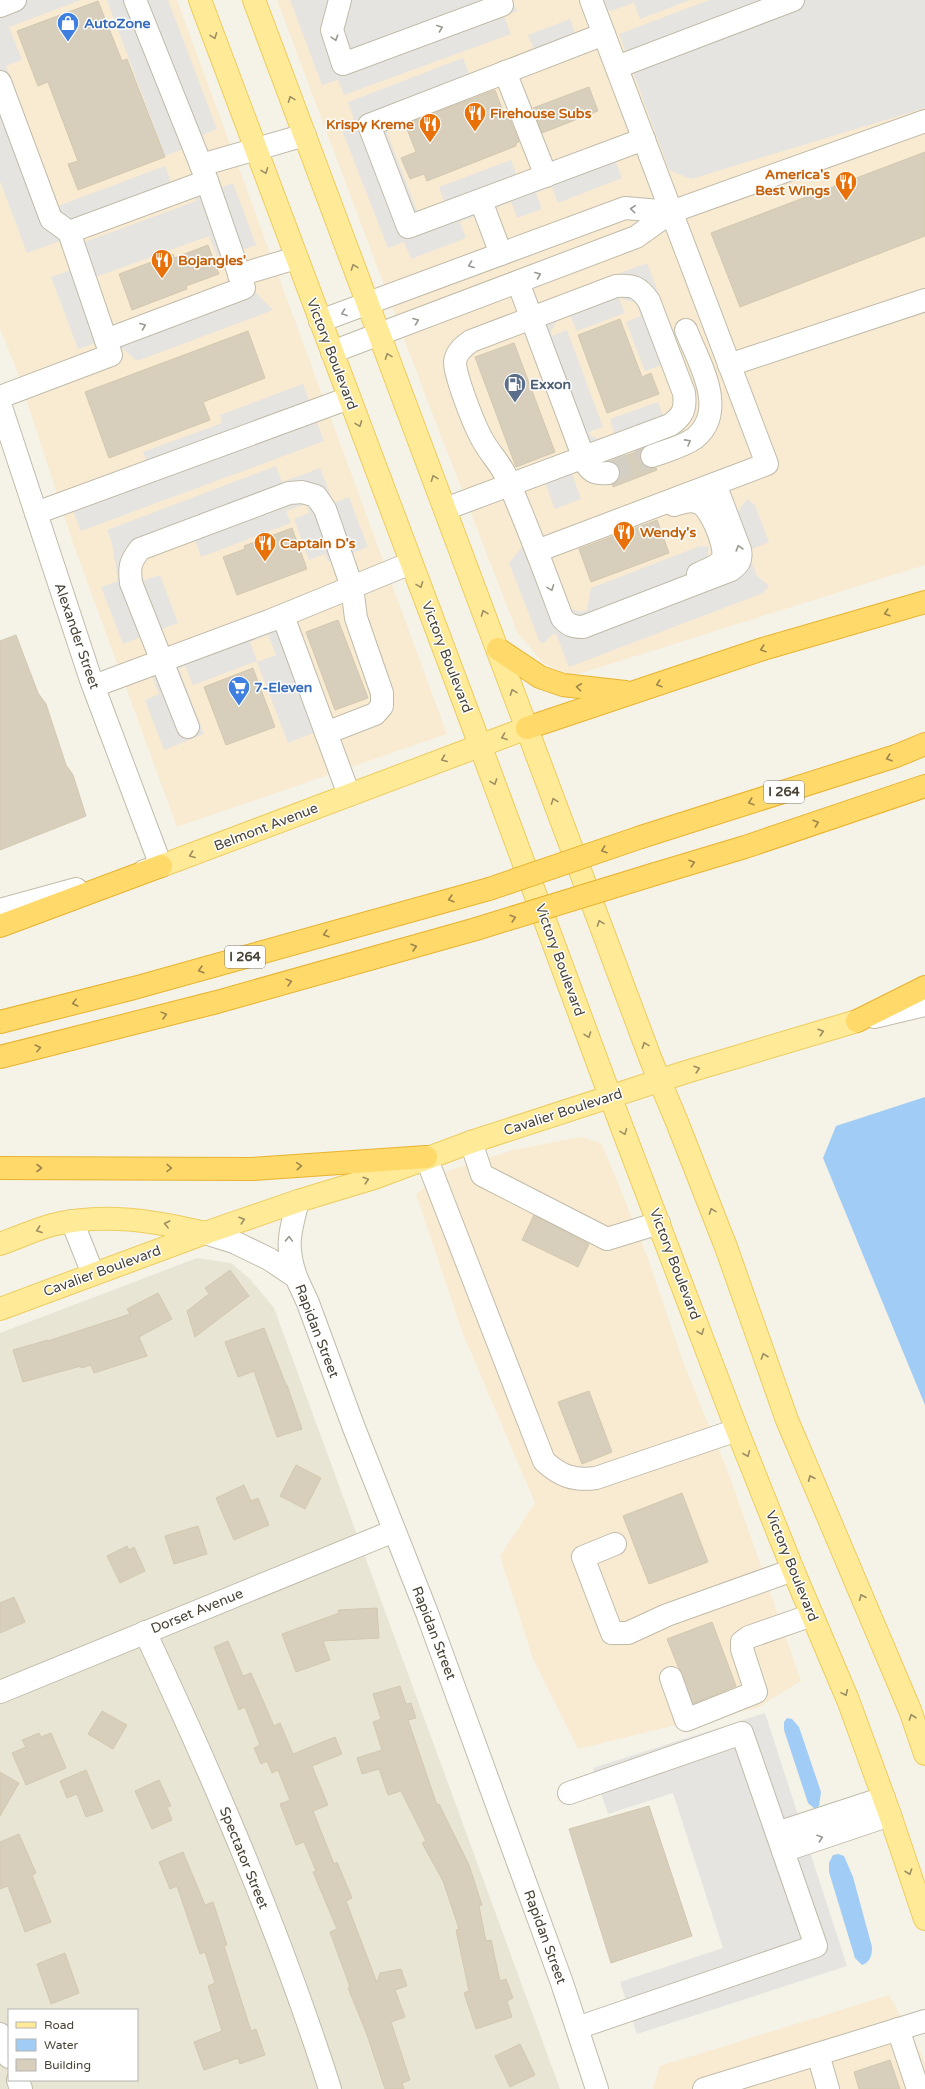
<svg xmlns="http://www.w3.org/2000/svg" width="925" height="2089" font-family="'Varela Round',sans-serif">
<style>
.residential{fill:#e9e5d5;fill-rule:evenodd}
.commercial{fill:#f8ebd2}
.parking{fill:#e6e4e0}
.water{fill:#a0ccf5}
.building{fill:#d7cfbc;stroke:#d3c8af}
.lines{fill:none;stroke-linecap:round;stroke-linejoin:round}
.minor-tunnel{stroke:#d3cfc4;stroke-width:22;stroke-dasharray:22 11;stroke-linecap:butt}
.minor-casing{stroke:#c1bba9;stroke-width:24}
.major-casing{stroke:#eccd5f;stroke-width:24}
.highway-casing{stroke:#e8b32f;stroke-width:24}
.minor{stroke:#fff;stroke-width:22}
.major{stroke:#ffea97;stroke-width:22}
.highway{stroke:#ffd969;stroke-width:22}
.highway-bridge-casing{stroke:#e8b32f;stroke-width:24;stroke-linecap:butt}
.highway-bridge{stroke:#ffd969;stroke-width:22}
.oneway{stroke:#9b9890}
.oneway2{stroke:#9b8e62}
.oneway3{stroke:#9b864d}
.labels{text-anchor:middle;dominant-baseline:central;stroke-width:3;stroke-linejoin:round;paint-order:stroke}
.shield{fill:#fff;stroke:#807b72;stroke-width:1}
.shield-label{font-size:13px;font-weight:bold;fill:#494336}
.shop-label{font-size:14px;font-weight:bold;fill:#366cbe;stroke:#fff;text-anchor:start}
.food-label{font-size:14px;font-weight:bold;fill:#c56008;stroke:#fff;text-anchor:start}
.street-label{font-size:14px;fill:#494336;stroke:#fff}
.service-label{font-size:14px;font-weight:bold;fill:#4e5e75;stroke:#fff;text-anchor:start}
</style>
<rect width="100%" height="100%" fill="#f5f2e8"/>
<path class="residential" d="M197 1258 231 1263 250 1279 274 1308 560 2089H0V1333ZM9 2010H137V2080H9Z"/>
<g class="commercial">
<polygon points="0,0 177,0 447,734 177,827 74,546 16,368 0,329"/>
<polygon points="277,0 925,0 925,565 572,676 543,663 517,632 426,397"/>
<polygon points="581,1137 601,1143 617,1180 648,1259 684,1364 731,1480 801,1681 757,1708 672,1726 578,1749 533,1659 500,1556 535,1503 463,1334 416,1194 445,1172 513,1150"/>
<polygon points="889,1995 925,2061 925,2089 653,2089 660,2066"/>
</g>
<g class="parking">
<polygon points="0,0 81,0 9,27 22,60 6,66 58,206 165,166 177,197 27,253 0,181"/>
<polygon points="107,0 168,0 217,129 200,136 202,142 165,156"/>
<polygon points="290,0 512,0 517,11 504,16 511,34 344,95 338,80 322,85"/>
<polygon points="583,0 690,0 640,19 634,3 611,11"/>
<polygon points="709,0 925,0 925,108 691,179 669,170 619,34"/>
<polygon points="570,19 582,50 384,125 418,213 445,203 439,187 511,160 517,176 608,141 622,178 558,203 552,187 536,193 542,209 517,218 511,202 460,222 466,238 411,259 404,242 388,248 340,125 354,119 348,102 463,58 469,74 534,50 528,35"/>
<polygon points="233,183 256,245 218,259 209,236 93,278 113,332 252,281 256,293 273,310 137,361 123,349 94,344 78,349 51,277 68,271 82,243 196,201 195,197"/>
<polygon points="647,263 683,357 645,371 626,322 641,316 636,303 619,298 625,313 577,331 570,316 557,321 551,331 552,336 567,330 603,427 589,432 591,436 599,439 615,436 610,419 658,402 671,437 572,474 581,499 555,509 537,462 569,450 516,312"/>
<polygon points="303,384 324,441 81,531 67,496 148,465 143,452 222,423 220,415"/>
<polygon points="276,466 282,482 320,468 334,503 349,497 368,547 328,562 325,554 309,560 294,519 309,513 306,504 286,511 291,523 201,557 195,540 137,561 144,580 160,575 178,623 123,644 101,587 118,581 112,543 107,530"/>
<polygon points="747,499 755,505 769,542 747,551 757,576 769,586 763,593 569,667 556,634 550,636 543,644 539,640 509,563 523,546 544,538 571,609 581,612 587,610 591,588 700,546 709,547 706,562 711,574 737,512"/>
<polygon points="284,603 331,726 288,743 257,662 276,655 268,635 250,642 257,661 193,685 185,666 179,669 204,734 164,750 145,700 159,694 144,656"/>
<polygon points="765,1713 847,1966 637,2034 620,1982 723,1948 673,1793 608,1814 593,1768"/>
</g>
<g class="water">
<polygon points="925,1097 925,1405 823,1158 836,1126"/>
<polygon points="787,1718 792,1719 799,1727 821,1792 819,1806 815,1809 808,1803 784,1730 784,1722"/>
<path d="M838 1854 844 1856 853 1877 872 1947C872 1956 870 1962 862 1965L855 1958 829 1872V1863L833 1855Z"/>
</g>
<g class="building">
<polygon points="98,1 122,61 127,59 165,157 78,190 68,164 78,161 48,82 38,86 17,31"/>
<polygon points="589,87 598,111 542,133 533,108"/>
<polygon points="495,90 506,119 509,117 519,142 516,143 516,146 427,181 424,174 410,179 401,158 416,152 405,124"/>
<polygon points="925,152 925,236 740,307 711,233"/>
<polygon points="208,245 219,274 186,286 187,289 132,310 119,274 173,254 174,258"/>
<polygon points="620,319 642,377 651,373 659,394 607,413 578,335"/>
<polygon points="248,331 265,378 203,402 210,420 109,458 85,392"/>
<polygon points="514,343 555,452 516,467 475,357"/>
<polygon points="641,450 640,460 644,465 649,468 656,468 657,470 613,487 612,484 619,479 620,473 618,466 612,461"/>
<polygon points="657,520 669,553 591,582 579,549"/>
<polygon points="292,528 307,569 237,595 223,557 245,549 244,546"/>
<polygon points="338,620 368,698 335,710 306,632"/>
<polygon points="16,635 38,693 46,704 66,765 73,775 86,816 0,850 0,641"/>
<polygon points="253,668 275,727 226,745 204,687"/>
<polygon points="534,1215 589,1244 578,1267 522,1240"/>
<polygon points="230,1270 249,1296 195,1337 187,1311 209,1294 205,1288"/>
<polygon points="158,1293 172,1319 139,1337 147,1356 94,1373 91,1365 81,1368 81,1366 23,1382 13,1350 48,1340 48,1341 130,1314 127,1309"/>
<polygon points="264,1328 286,1385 287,1385 302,1429 277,1437 254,1371 238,1377 225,1342"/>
<polygon points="589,1391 612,1452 582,1464 558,1402"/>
<polygon points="296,1465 321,1478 305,1509 280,1496"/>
<polygon points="244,1485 251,1501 258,1498 269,1525 234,1540 216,1498"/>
<polygon points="682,1493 708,1562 649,1584 623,1516"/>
<polygon points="198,1526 207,1554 174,1564 165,1536"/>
<polygon points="127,1546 129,1550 134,1547 145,1571 120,1583 107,1556"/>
<polygon points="14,1597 25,1622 0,1633 0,1603"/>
<polygon points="377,1608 379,1638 323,1641 330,1660 296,1672 282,1634 339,1613 338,1610"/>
<polygon points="712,1622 736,1686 693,1704 667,1639"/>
<polygon points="228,1641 243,1676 251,1673 274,1726 280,1723 293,1754 335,1737 342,1754 312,1766 328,1805 313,1811 334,1864 337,1862 352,1898 346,1901 377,1983 380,1973 401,1969 407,1986 395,1990 405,2017 391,2022 410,2080 402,2083 404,2089 385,2089 366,2032 348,1988 350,1987 330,1932 337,1929 313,1872 316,1871 304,1842 296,1845 280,1804 290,1800 278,1770 272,1773 267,1761 261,1764 254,1748 260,1745 245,1707 239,1710 214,1647"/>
<polygon points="400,1686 406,1704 411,1703 416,1718 408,1720 437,1805 439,1804 469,1865 482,1905 479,1906 486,1941 491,1940 500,1981 506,1979 513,1998 507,2001 512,2017 476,2029 464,1993 469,1991 456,1930 459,1929 443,1881 422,1843 426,1841 401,1791 388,1795 379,1769 362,1774 357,1758 382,1750 373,1722 381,1719 373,1694"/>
<polygon points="102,1711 127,1725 113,1749 88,1734"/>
<polygon points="39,1733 41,1737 51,1733 66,1768 26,1785 12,1753 26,1747 22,1740"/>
<polygon points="86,1770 103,1811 86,1817 77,1794 67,1798 60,1781"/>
<polygon points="0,1772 19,1783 0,1816"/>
<polygon points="159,1780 171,1806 167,1807 172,1820 152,1829 135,1791"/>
<polygon points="649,1806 692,1936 611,1963 569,1829"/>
<polygon points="19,1834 36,1873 32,1875 51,1922 25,1932 8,1886 0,1889 0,1842"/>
<polygon points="183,1852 205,1905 213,1902 227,1945 224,1946 251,2031 256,2029 265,2055 240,2064 238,2058 204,2070 194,2042 222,2031 208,1986 215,1983 205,1952 200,1954 177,1886 170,1889 159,1862"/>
<polygon points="65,1953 79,1993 51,2004 37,1964"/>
<polygon points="520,2044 535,2075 510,2087 495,2056"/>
<polygon points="890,2060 900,2089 859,2089 854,2072"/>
</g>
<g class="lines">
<polyline class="minor-tunnel" points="608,473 652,456"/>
<g class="minor-casing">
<g id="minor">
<polyline points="135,0 201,165"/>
<polyline points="340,0 332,30 343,64 502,5 500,0"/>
<polyline points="0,6 15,0"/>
<polyline points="604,34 369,125 408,227 644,139"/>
<polyline points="617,67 793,0"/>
<polyline points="505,72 546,176"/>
<polyline points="0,82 51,219 69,232 207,181 201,165 305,135"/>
<polyline points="481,201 501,254"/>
<polyline points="239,275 296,258"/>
<path d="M518 282 586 464C592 473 597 474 608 473"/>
<polyline points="320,321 625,208 671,212"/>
<polyline points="106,340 244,288 207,181"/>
<polyline points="332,352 636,237 671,212 925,121"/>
<polyline points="729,365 925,300"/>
<polyline points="0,397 111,355 69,232"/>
<polyline points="0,404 91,680 161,866 144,871"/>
<path d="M652 456C665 451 683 447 695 438 729 410 698 361 686 330"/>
<path d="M674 505C683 502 692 499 701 504 711 510 726 545 723 557 720 566 706 570 698 574"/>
<path d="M445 509C520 481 595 453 670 425 683 416 686 409 684 393L649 301C639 287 634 285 616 286L471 341C464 346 456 352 455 362 455 376 474 425 482 439 488 451 499 462 505 474 526 521 544 570 562 618 568 625 573 627 583 627L731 570C739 564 742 560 740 550L715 484"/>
<polyline points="36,513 349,398"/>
<polyline points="537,551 767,464 591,0"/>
<polyline points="283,616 349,795"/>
<polyline points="94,686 269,621 411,563"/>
<path d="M188 727 131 583C129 567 130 562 140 549L289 493 302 492 316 496 325 509 352 587 356 618 382 693V706L375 714 326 733"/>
<polyline points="0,910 76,889"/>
<polyline points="874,1017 925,1005"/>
<polyline points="471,1142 482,1175 607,1239 659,1223"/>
<path d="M426 1157 544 1461C560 1476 574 1481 596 1478L737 1430"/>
<polyline points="72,1221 93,1274"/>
<polyline points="205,1233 234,1242 269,1259 296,1277 308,1303 354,1428 427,1613 562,1983 597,2089"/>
<path d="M296 1277C285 1245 290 1232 298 1201"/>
<polyline points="615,1544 583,1557 612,1633 628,1633 667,1615 793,1570"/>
<path d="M145 1632C215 1781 280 1932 330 2089"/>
<polyline points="671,1678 686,1720 756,1692 742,1649 742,1642 749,1637 812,1615"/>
<polyline points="0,1692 394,1531"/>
<polyline points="569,1793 742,1733 816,1946 577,2028"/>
<polyline points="777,1833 884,1798"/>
<polyline points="783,1851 890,1815"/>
<polyline points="898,2029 918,2089"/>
<polyline points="0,2034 9,2057"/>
<polyline points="818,2054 828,2089"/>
<polyline points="18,2080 21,2089"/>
<polyline points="704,2089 925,2021"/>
</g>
</g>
<g class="major-casing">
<g id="major">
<polyline points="200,0 480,745 610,1096 737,1430 793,1570 848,1700 890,1815 925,1919"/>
<polyline points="254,0 651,1060 677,1122 726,1247 787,1420 910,1710 925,1754"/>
<polyline points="161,866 527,728"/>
<path d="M0 1244C17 1238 34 1230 52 1225 103 1212 155 1221 205 1233"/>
<polyline points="0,1309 205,1233 298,1201 374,1178 471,1142 686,1072 857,1021"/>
</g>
</g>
<g class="highway-casing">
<g id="highway">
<polyline points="498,649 540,677 563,685 625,692"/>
<polyline points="527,728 763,649 925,602"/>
<polyline points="641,837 896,756 925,744"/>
<polyline points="655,874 745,847 925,786"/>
<polyline points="0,926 161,866"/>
<polyline points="857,1021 925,987"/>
<polyline points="0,1022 134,988 489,889"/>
<polyline points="0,1057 217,1002 476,929"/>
<polyline points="0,1168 252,1169 426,1157"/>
</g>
</g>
<use href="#minor" class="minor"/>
<use href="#major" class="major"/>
<use href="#highway" class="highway"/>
<g class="highway-bridge-casing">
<g id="highway-bridge">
<polyline points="489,889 641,837"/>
<polyline points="476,929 655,874"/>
</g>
</g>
<use href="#highway-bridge" class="highway-bridge"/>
</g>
<defs><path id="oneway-chevron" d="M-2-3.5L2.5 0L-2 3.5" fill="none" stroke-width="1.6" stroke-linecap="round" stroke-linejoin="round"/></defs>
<g class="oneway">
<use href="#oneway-chevron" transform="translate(440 28) rotate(-20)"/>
<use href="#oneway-chevron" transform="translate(335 38) rotate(72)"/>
<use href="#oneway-chevron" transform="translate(633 209) rotate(-175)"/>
<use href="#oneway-chevron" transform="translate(471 265) rotate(159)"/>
<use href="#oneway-chevron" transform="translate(538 275) rotate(-21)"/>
<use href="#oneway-chevron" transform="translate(344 313) rotate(160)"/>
<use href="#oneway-chevron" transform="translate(416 321) rotate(-21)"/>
<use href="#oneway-chevron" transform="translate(143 326) rotate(-21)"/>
<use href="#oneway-chevron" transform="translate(688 442) rotate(-29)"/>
<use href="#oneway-chevron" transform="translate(739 548) rotate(-106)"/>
<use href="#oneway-chevron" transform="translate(551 588) rotate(69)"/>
<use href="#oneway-chevron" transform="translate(289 1239) rotate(-88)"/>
<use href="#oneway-chevron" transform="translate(820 1838) rotate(-18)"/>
</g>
<g class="oneway2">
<use href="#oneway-chevron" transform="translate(214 36) rotate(69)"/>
<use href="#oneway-chevron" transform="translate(291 99) rotate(-111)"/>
<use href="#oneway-chevron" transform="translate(265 171) rotate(69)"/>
<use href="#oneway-chevron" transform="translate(354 267) rotate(-110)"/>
<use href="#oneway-chevron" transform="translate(388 356) rotate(-111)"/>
<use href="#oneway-chevron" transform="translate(359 424) rotate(69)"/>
<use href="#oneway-chevron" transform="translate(434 478) rotate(-111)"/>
<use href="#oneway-chevron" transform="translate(420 585) rotate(69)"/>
<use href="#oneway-chevron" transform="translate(484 613) rotate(-110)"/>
<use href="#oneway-chevron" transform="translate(513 692) rotate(-110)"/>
<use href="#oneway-chevron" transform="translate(504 737) rotate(160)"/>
<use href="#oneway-chevron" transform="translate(444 759) rotate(159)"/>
<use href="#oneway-chevron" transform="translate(494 782) rotate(70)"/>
<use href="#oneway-chevron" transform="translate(554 801) rotate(-111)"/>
<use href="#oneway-chevron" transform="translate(192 855) rotate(159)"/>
<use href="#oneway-chevron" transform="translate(600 923) rotate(-111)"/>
<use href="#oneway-chevron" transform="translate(821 1032) rotate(-17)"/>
<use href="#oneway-chevron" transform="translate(588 1035) rotate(70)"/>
<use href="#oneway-chevron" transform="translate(645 1045) rotate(-111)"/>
<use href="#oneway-chevron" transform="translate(697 1069) rotate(-17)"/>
<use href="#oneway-chevron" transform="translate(624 1132) rotate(69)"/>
<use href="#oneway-chevron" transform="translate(366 1180) rotate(-17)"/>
<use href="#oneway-chevron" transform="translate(712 1211) rotate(-111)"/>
<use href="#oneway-chevron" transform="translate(242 1220) rotate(-19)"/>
<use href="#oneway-chevron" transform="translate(167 1224) rotate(-166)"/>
<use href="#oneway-chevron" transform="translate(39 1230) rotate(160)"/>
<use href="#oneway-chevron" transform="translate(701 1332) rotate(69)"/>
<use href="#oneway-chevron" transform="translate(764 1356) rotate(-109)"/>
<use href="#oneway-chevron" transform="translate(747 1454) rotate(68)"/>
<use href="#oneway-chevron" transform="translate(811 1478) rotate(-113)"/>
<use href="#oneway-chevron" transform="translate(862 1597) rotate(-113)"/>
<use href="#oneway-chevron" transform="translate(845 1693) rotate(66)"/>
<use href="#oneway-chevron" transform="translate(912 1717) rotate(-109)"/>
<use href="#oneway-chevron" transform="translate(909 1872) rotate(71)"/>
</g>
<g class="oneway3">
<use href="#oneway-chevron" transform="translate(887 613) rotate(164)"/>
<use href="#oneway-chevron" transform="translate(763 649) rotate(163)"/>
<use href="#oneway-chevron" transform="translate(659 684) rotate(161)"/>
<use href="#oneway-chevron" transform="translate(579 687) rotate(-173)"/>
<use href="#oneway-chevron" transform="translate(889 758) rotate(162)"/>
<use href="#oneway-chevron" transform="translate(751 802) rotate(162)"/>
<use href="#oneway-chevron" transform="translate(816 823) rotate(-19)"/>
<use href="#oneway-chevron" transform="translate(604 850) rotate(161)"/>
<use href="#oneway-chevron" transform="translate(692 863) rotate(-17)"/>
<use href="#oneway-chevron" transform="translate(451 899) rotate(164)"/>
<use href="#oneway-chevron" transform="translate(513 918) rotate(-17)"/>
<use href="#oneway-chevron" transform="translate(326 934) rotate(164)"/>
<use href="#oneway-chevron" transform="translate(414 947) rotate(-16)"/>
<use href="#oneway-chevron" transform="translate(201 970) rotate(164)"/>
<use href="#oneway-chevron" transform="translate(289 982) rotate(-15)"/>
<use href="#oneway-chevron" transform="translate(75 1003) rotate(166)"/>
<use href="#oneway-chevron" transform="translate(164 1015) rotate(-15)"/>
<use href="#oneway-chevron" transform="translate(38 1048) rotate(-14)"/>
<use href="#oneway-chevron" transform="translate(299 1166) rotate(-4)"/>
<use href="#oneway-chevron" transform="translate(39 1168)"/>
<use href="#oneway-chevron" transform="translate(169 1168) rotate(1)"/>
</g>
<defs>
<g id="shop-pin" transform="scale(1.15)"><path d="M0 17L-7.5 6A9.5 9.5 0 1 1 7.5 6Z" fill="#3f7fe0" stroke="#fff"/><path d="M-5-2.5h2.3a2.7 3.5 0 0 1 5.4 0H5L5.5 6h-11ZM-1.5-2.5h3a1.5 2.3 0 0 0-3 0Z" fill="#fff"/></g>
<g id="restaurant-pin" transform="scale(1.15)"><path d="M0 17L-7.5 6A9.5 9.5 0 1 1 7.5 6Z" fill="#e8710a" stroke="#fff"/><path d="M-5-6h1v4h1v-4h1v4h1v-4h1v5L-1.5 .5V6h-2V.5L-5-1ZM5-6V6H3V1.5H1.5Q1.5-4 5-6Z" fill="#fff"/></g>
<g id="fuel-pin" transform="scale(1.15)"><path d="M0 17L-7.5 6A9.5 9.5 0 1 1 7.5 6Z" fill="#5c6f8a" stroke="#fff"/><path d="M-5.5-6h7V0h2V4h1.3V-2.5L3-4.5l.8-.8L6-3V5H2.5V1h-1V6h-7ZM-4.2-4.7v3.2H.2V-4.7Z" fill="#fff"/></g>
<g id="supermarket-pin" transform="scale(1.15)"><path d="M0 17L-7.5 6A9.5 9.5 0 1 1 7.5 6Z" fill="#3f7fe0" stroke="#fff"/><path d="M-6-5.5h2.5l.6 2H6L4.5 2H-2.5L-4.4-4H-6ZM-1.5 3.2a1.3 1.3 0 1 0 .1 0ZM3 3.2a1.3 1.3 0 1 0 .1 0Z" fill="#fff"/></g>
</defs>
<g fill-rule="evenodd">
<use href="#shop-pin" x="68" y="23"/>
<use href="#restaurant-pin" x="475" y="113"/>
<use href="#restaurant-pin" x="430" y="124"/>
<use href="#restaurant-pin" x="846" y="182"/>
<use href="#restaurant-pin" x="162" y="260"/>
<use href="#fuel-pin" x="515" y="384"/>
<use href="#restaurant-pin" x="624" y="532"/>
<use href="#restaurant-pin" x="265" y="543"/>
<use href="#supermarket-pin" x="239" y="687"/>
</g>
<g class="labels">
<g class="shield">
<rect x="764" y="781" width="40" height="22" rx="3"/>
<rect x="225" y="946" width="40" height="22" rx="3"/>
</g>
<g class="shield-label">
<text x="784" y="792">I 264</text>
<text x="245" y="957">I 264</text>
</g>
<g class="shop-label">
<text x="84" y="23">AutoZone</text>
<text x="254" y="687">7-Eleven</text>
</g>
<g class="food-label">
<text x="490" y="113">Firehouse Subs</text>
<text x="414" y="124" text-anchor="end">Krispy Kreme</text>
<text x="830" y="174" text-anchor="end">America's<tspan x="830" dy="16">Best Wings</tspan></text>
<text x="178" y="260">Bojangles'</text>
<text x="640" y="532">Wendy's</text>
<text x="280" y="543">Captain D's</text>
</g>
<g class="street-label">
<text transform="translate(332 354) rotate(69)">Victory Boulevard</text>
<text transform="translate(77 636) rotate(71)">Alexander Street</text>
<text transform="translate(447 657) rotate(69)">Victory Boulevard</text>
<text transform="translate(266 827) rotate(-21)">Belmont Avenue</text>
<text transform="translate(560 960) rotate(70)">Victory Boulevard</text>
<text transform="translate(563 1112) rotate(-18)">Cavalier Boulevard</text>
<text transform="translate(675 1264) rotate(69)">Victory Boulevard</text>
<text transform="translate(102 1271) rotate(-20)">Cavalier Boulevard</text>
<text transform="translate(317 1331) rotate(69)">Rapidan Street</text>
<text transform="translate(792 1566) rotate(68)">Victory Boulevard</text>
<text transform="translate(197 1611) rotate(-22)">Dorset Avenue</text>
<text transform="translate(434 1633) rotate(69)">Rapidan Street</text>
<text transform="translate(244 1858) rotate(68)">Spectator Street</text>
<text transform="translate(545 1937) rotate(70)">Rapidan Street</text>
</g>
<g class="service-label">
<text x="530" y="384">Exxon</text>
</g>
</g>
<rect x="8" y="2009" width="130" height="72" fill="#ffffff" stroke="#b6b4af"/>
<rect x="16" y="2022" width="20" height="6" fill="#ffea97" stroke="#b6b4af"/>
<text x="44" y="2029" font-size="12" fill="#494336">Road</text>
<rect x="16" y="2039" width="20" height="12" fill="#a0ccf5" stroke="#b6b4af"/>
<text x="44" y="2049" font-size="12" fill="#494336">Water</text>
<rect x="16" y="2059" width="20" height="12" fill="#d7cfbc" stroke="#b6b4af"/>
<text x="44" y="2069" font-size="12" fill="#494336">Building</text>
</svg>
